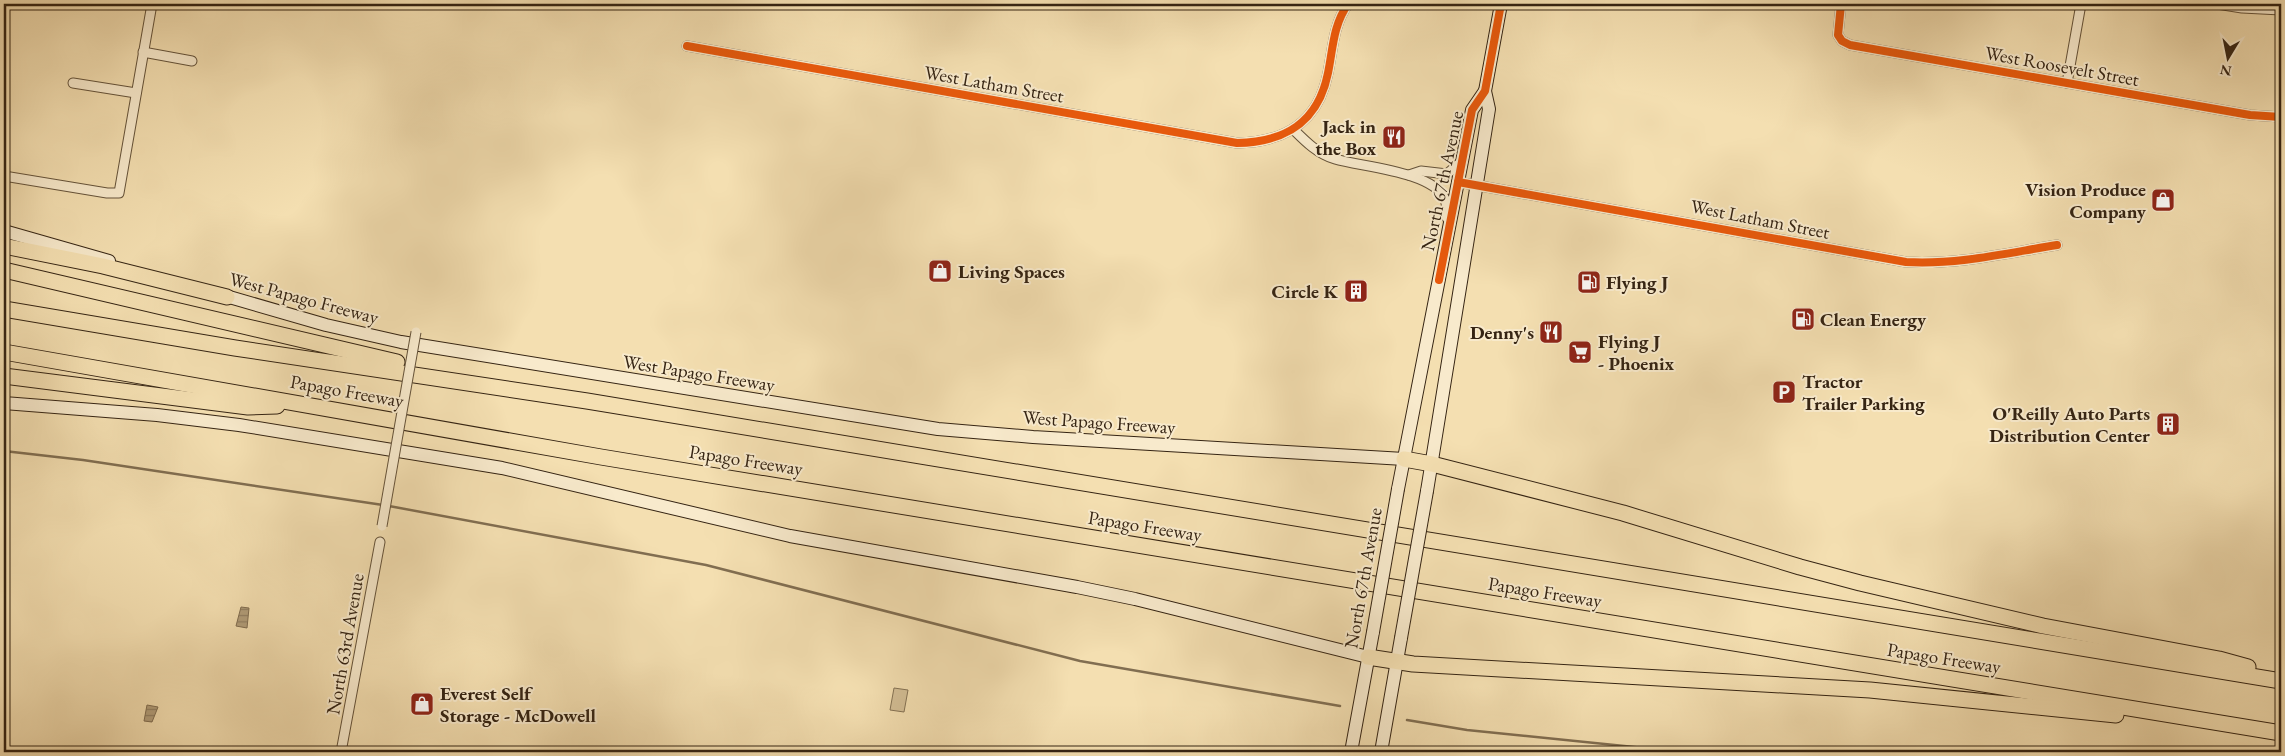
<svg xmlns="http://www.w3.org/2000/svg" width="2285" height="756" font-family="'EB Garamond',serif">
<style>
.green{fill:#d4bf96;stroke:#847254}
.water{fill:url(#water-rules);stroke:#816e51}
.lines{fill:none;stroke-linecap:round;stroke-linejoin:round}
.stream{stroke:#816e51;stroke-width:2.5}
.minor-casing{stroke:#65533a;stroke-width:11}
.secondary-casing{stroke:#352413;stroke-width:14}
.motorway-casing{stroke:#352413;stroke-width:17}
.minor{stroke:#f8eacc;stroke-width:9}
.secondary{stroke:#f8eacc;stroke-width:12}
.motorway{stroke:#f4dfb1;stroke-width:15}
.minor-bridge-casing{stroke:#65533a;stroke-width:11;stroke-linecap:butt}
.secondary-bridge-casing{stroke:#352413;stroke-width:14;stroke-linecap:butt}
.minor-bridge{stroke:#f8eacc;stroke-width:9}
.secondary-bridge{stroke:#f8eacc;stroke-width:12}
.cycleway-casing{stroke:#f8eacc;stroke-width:11}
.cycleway{stroke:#e8590c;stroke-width:8}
.labels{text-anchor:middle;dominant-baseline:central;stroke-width:4;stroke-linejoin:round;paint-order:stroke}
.street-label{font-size:19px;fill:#352413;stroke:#f8eacc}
.poi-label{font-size:19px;font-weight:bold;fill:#352413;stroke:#f8eacc;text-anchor:start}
</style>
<defs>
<pattern id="water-rules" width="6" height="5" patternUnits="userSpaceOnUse" patternTransform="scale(1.25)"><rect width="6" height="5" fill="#b39f7b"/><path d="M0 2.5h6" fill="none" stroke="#928164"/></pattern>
</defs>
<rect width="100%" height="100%" fill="#f4dfb1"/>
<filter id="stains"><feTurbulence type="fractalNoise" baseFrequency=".004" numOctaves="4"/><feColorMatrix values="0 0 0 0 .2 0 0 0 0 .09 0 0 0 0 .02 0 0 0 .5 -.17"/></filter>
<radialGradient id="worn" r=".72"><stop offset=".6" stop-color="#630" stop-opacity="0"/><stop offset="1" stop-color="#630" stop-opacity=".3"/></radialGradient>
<polygon class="green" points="894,688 908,690 904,712 890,710"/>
<g class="water">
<polygon points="241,607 249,608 247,628 236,626"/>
<polygon points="147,705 158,707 152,722 144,721"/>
</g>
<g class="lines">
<g class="stream">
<polyline points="4,451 83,460 383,505"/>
<polyline points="389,506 706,565 1080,661 1340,706"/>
<polyline points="1407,720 1467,730 1683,752"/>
</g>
<g class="minor-casing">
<g id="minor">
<polyline points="1841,4 1838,35 1842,41 1850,45 2250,115 2281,117"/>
<polyline points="2217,4 2242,8 2281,10"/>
<path d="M687 46 1237 143C1285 142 1318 123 1328 73 1333 49 1333 25 1348 4"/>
<polyline points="143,52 192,61"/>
<polyline points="73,83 136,93"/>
<polyline points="2067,83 2081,4"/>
<path d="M1294 130C1306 142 1318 154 1335 159 1362 167 1432 171 1445 199 1447 205 1447 212 1447 218"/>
<polyline points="1409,175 1421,171 1447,174 1461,162"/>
<polyline points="4,176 107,193 119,193 152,4"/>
<path d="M1458 182 1906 262C1957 265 2007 253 2057 245"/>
<polyline points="341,752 380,542"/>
</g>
</g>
<g class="secondary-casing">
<g id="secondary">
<polyline points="4,231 109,261"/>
<polyline points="219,294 326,325 401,342 938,429 1033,437 1404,459"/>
<polyline points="4,403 157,415 239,425 502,468 790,536 1077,587 1135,599 1368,657"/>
<polyline points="1398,489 1472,110 1485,91"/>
<polyline points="1427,491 1489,109 1485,91 1501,4"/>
<polyline points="1351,752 1373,632"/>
<polyline points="1381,752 1401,638"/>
</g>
</g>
<g class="motorway-casing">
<g id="motorway">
<polyline points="4,246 103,266 227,297"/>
<polyline points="4,270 397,362"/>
<polyline points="4,309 235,348 587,401 2281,681"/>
<polyline points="4,352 601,457 2281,733"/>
<polyline points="4,376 248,407 277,406"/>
<polyline points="1404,459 1432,464 1623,513 1800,567 1860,583 2043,626 2219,659 2248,667"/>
<polyline points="1368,657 1413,664 1870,690 2116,715"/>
</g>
</g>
<use href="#minor" class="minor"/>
<use href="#secondary" class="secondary"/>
<use href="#motorway" class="motorway"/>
<g class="minor-bridge-casing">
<polyline id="minor-bridge" points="382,526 416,332"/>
</g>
<g class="secondary-bridge-casing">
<g id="secondary-bridge">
<polyline points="1373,632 1398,489"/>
<polyline points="1401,638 1427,491"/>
</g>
</g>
<use href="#minor-bridge" class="minor-bridge"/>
<use href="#secondary-bridge" class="secondary-bridge"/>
<g class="cycleway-casing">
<g id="cycleway">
<polyline points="1841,4 1838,35 1842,41 1850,45 2250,115 2281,117"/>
<path d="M687 46 1237 143C1285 142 1318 123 1328 73 1333 49 1333 25 1348 4"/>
<path d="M1458 182 1906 262C1957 265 2007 253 2057 245"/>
<polyline points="1439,280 1472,110 1485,91 1501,4"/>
</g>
</g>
<use href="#cycleway" class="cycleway"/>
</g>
<defs>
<g id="restaurant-square" transform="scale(1.25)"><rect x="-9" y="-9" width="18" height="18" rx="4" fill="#8f2418" stroke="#f8eacc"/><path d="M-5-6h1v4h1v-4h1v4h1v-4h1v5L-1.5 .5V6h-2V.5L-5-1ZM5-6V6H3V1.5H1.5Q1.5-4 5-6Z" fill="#fff"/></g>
<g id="shop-square" transform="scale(1.25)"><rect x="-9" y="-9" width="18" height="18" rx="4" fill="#8f2418" stroke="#f8eacc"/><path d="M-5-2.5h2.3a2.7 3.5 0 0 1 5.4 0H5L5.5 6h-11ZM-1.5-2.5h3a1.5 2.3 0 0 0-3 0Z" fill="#fff"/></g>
<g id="fuel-square" transform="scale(1.25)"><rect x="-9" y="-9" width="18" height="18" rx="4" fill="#8f2418" stroke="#f8eacc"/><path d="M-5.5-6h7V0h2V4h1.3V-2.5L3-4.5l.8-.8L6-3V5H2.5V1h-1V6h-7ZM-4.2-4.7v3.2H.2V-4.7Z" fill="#fff"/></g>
<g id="building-square" transform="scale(1.25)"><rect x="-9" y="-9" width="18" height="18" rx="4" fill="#8f2418" stroke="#f8eacc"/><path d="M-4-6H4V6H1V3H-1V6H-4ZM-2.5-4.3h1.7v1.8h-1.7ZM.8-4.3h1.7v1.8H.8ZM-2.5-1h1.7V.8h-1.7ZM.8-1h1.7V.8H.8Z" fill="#fff"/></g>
<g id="supermarket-square" transform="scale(1.25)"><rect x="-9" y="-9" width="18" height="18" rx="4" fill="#8f2418" stroke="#f8eacc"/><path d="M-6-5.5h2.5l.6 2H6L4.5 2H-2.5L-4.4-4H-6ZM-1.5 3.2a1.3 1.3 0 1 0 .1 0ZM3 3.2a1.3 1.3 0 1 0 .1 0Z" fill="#fff"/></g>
<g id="parking-square" transform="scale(1.25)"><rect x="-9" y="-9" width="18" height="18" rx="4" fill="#8f2418" stroke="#f8eacc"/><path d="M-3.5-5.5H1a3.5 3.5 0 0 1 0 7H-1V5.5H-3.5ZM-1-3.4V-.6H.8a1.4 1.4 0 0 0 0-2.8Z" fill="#fff"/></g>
</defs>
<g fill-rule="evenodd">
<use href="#restaurant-square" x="1394" y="137"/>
<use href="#shop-square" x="2163" y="200"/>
<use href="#shop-square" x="940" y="271"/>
<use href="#fuel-square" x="1589" y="282"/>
<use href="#building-square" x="1356" y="291"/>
<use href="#fuel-square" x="1803" y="319"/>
<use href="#restaurant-square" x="1551" y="332"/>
<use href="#supermarket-square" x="1580" y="352"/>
<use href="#parking-square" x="1784" y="392"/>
<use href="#building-square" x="2168" y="424"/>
<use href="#shop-square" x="422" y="704"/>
</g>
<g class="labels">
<g class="street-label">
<text transform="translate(2062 66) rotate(10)">West Roosevelt Street</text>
<text transform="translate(994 84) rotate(10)">West Latham Street</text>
<text transform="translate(1442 181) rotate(-78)">North 67th Avenue</text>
<text transform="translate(1760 219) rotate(11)">West Latham Street</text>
<text transform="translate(304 298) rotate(15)">West Papago Freeway</text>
<text transform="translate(699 373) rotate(9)">West Papago Freeway</text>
<text transform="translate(347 391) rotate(10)">Papago Freeway</text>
<text transform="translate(1099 422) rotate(4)">West Papago Freeway</text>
<text transform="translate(746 460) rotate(9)">Papago Freeway</text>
<text transform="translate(1145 526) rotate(9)">Papago Freeway</text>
<text transform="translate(1363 578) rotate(-80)">North 67th Avenue</text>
<text transform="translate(1545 592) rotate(9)">Papago Freeway</text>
<text transform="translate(345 644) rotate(-80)">North 63rd Avenue</text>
<text transform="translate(1944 658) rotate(9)">Papago Freeway</text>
</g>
<g class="poi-label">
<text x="1376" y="126" text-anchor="end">Jack in<tspan x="1376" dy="22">the Box</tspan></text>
<text x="2146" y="189" text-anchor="end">Vision Produce<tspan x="2146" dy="22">Company</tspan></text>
<text x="958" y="271">Living Spaces</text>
<text x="1606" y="282">Flying J</text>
<text x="1338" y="291" text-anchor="end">Circle K</text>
<text x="1820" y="319">Clean Energy</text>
<text x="1534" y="332" text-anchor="end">Denny's</text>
<text x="1598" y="341">Flying J<tspan x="1598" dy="22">- Phoenix</tspan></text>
<text x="1802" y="381">Tractor<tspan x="1802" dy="22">Trailer Parking</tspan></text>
<text x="2150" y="413" text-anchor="end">O'Reilly Auto Parts<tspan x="2150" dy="22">Distribution Center</tspan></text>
<text x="440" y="693">Everest Self<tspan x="440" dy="22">Storage - McDowell</tspan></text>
</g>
</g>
<rect width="2285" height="756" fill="none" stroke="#f4dfb1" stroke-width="20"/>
<rect x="5" y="5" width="2275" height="746" fill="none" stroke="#352413" stroke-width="2.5"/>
<rect x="10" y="10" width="2265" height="736" fill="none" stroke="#352413"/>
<g transform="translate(2228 58) rotate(190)" stroke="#f8eacc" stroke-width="4" paint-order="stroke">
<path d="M0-4L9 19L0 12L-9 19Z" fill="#352413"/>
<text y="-8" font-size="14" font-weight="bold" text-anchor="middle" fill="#352413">N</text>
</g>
<rect width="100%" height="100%" filter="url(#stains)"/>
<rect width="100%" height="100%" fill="url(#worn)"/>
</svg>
